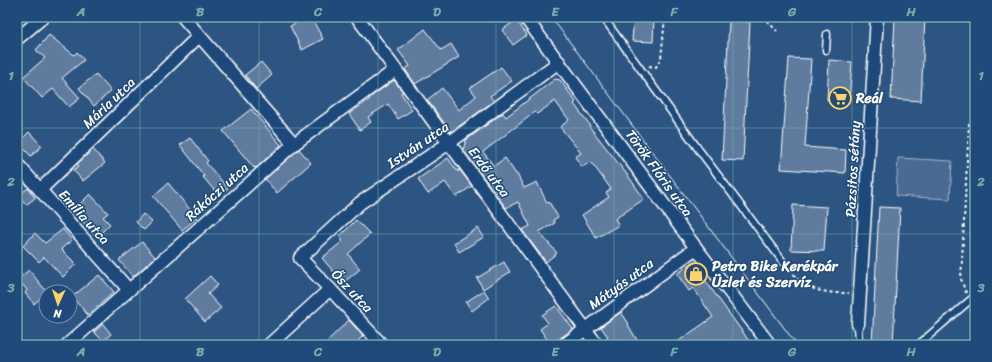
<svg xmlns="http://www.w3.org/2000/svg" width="992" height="362" font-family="Sriracha,sans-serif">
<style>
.green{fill:#486b92;stroke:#a4b5c8}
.building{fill:#5e7c9f;stroke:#fff}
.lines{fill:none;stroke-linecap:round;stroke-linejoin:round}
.service-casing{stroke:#fff;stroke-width:9}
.minor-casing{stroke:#fff;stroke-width:15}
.path{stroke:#fff;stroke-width:2;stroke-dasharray:3 3;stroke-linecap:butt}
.service{stroke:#1f4a7a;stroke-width:6}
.minor{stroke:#1f4a7a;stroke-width:12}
.tram{stroke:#fff;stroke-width:1}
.grid{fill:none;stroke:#6fada8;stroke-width:1;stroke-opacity:0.55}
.labels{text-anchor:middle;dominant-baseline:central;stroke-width:3;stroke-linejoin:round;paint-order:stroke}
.poi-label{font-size:14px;font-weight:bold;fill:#fff;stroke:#1f4a7a;text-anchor:start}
.street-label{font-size:14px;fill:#fff;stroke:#1f4a7a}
.neatline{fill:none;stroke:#6fada8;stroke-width:1.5}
.grid-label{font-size:13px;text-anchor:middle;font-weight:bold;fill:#6fada8}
</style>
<rect width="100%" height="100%" fill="#2c5582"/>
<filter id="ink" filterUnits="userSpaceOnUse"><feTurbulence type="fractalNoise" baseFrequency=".025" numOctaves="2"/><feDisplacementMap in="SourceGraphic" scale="8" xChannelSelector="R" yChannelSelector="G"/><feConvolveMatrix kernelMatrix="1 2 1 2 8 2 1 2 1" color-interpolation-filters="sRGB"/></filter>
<g filter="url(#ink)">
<polygon class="green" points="898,158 952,161 950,199 896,196"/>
<g class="building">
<polygon points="307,17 311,17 323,39 302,50 290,26"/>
<polygon points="634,17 654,17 653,42 632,41"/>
<polygon points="895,17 925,17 921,101 891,99"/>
<polygon points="516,20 527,35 513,45 502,30"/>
<polygon points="729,21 750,22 743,161 722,160"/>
<polygon points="425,29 441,50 451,44 459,57 415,84 405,69 410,66 398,50"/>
<polygon points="49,35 74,55 77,52 84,60 62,78 80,98 69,107 53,89 42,98 23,77 45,58 36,50"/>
<polygon points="789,58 811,59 805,147 846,150 845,173 781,169"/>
<polygon points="829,60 852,62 849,102 827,100"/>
<polygon points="261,62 272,75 256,89 245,75"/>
<polygon points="501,67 512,81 490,96 494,101 451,132 427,100 442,88 459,110 476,96 470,88"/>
<polygon points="96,74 111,91 94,106 79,88"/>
<polygon points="555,79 560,80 576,102 574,104 590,125 589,126 629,177 644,199 615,219 619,225 596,238 582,215 609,197 606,193 611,189 591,162 582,167 575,157 581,153 560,127 569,120 555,101 537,114 535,112 483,152 494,166 505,158 516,174 517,174 524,188 537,182 547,203 549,202 558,217 553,220 555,223 539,232 557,253 546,262 522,230 530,226 518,202 506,208 463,150 466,140 503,113 506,117"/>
<polygon points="394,80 403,92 401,93 412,110 398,119 388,104 368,117 371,122 360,130 349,114 370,99 369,98"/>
<polygon points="251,109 281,145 256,168 255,167 254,168 223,131"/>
<polygon points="29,132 42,146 31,156 18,143"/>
<polygon points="190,138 208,161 206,163 228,188 219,196 203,177 204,176 180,145"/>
<polygon points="93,149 105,163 83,181 73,170 79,166 77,164"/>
<polygon points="299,149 311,163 277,193 265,179"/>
<polygon points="448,158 458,172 459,169 472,186 456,197 445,182 428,194 418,179"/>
<polygon points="168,183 197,218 182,230 153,196"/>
<polygon points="28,188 35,198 26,205 19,195"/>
<polygon points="90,194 108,213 103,217 110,224 97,237 73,211"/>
<polygon points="793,205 827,207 824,251 791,250"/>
<polygon points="879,207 900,208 893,345 872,345"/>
<polygon points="143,214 152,222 144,230 136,222"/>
<polygon points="356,220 370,234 348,254 360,269 343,283 322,258 343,241 339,237"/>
<polygon points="478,228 484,237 459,252 454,243"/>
<polygon points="63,229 72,240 61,249 76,264 63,277 44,257 39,262 23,246 35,233 45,243"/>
<polygon points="142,242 155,257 133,277 119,260"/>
<polygon points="694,261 706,279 705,280 752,345 673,345 713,317 693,288 689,291 677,274"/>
<polygon points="504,262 510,272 483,289 477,278"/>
<polygon points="29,270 47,292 46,292 46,293 34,304 25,293 27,290 18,279"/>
<polygon points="99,275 114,292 88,315 72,297"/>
<polygon points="210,276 218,285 208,294 221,308 205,322 185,299"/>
<polygon points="484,290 489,298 472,311 466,302"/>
<polygon points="556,306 573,329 559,339 557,342 557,345 551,345 540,329 548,323 542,315"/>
<polygon points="621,312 629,324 628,325 640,345 604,345 603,340 608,337 601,327"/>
<polygon points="349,320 363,336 354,345 323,345"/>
<polygon points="103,324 111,334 103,341 94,332"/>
</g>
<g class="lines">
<g class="service-casing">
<g id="service">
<polyline points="603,17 699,150 784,263"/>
<polyline points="826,50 827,34"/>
<polyline points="858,324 859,345"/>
<polyline points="918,345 975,296"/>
</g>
</g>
<g class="minor-casing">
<g id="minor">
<polyline points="183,17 294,144"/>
<polyline points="357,17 597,345"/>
<polyline points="525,17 696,248 770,345"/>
<polyline points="17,39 43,17"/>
<polyline points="17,164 129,290"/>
<polyline points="40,190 199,36"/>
<polyline points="858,324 877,17"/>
<polyline points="67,345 294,144 395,70"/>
<polyline points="269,345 330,289"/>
<polyline points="382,345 330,289 300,258 360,203 449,143 559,62"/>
<polyline points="564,345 696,248"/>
</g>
</g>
<g class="path">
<polyline points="763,17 777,31"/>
<polyline points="649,66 656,67 661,59 665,17"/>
<polyline points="790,269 798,280 816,290 834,293 849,293"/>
<polyline points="966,293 961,279 969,123 975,116"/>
</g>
<use href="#service" class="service"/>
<use href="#minor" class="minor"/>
<polyline class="tram" points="551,17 797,345"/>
</g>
</g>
<path class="grid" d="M140 17V345M259 17V345M378 17V345M496 17V345M614 17V345M733 17V345M852 17V345M17 128H975M17 234H975"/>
<defs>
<g id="supermarket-ring" transform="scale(1.15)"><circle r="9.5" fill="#1f4a7a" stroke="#ffd166" stroke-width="1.5"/><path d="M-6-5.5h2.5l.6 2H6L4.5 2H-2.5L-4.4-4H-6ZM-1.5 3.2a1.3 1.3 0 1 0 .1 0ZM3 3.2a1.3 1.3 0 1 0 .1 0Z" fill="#ffd166"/></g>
<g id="shop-ring" transform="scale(1.15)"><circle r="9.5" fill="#1f4a7a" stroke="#ffd166" stroke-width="1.5"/><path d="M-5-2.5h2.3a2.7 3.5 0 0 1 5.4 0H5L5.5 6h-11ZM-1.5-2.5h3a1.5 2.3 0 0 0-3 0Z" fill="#ffd166"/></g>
</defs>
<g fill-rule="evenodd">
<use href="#supermarket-ring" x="840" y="98"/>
<use href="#shop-ring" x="696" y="274"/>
</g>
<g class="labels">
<g class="poi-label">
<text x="856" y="98">Reál</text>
<text x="712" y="266">Petro Bike Kerékpár<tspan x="712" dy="16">Üzlet és Szervíz</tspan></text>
</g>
<g class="street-label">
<text transform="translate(109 103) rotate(-44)">Mária utca</text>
<text transform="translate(418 145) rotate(-34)">István utca</text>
<text transform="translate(853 169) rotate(-87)">Pázsitos sétány</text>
<text transform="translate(489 172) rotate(53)">Erdő utca</text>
<text transform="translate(659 173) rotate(54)">Török Flóris utca</text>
<text transform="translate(217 192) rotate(-42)">Rákóczi utca</text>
<text transform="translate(84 217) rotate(48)">Emília utca</text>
<text transform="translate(621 284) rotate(-36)">Mátyás utca</text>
<text transform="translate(352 291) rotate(47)">Ősz utca</text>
</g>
</g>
<rect width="992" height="362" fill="none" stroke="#1f4a7a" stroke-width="44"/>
<g transform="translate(58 304) rotate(183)"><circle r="19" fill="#1f4a7a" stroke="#7992af"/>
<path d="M0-3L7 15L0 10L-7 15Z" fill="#ffd166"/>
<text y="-6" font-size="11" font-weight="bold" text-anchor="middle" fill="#ffffff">N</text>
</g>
<rect x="22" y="22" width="948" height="318" class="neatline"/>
<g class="grid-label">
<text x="81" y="16">A</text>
<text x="200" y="16">B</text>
<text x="318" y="16">C</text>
<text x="437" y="16">D</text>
<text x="555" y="16">E</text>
<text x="674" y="16">F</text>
<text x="792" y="16">G</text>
<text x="911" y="16">H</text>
<text x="11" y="80">1</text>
<text x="981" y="80">1</text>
<text x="11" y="186">2</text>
<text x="981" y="186">2</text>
<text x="11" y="292">3</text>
<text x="981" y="292">3</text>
<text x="81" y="356">A</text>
<text x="200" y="356">B</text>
<text x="318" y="356">C</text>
<text x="437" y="356">D</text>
<text x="555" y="356">E</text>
<text x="674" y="356">F</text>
<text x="792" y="356">G</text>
<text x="911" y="356">H</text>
</g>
</svg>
